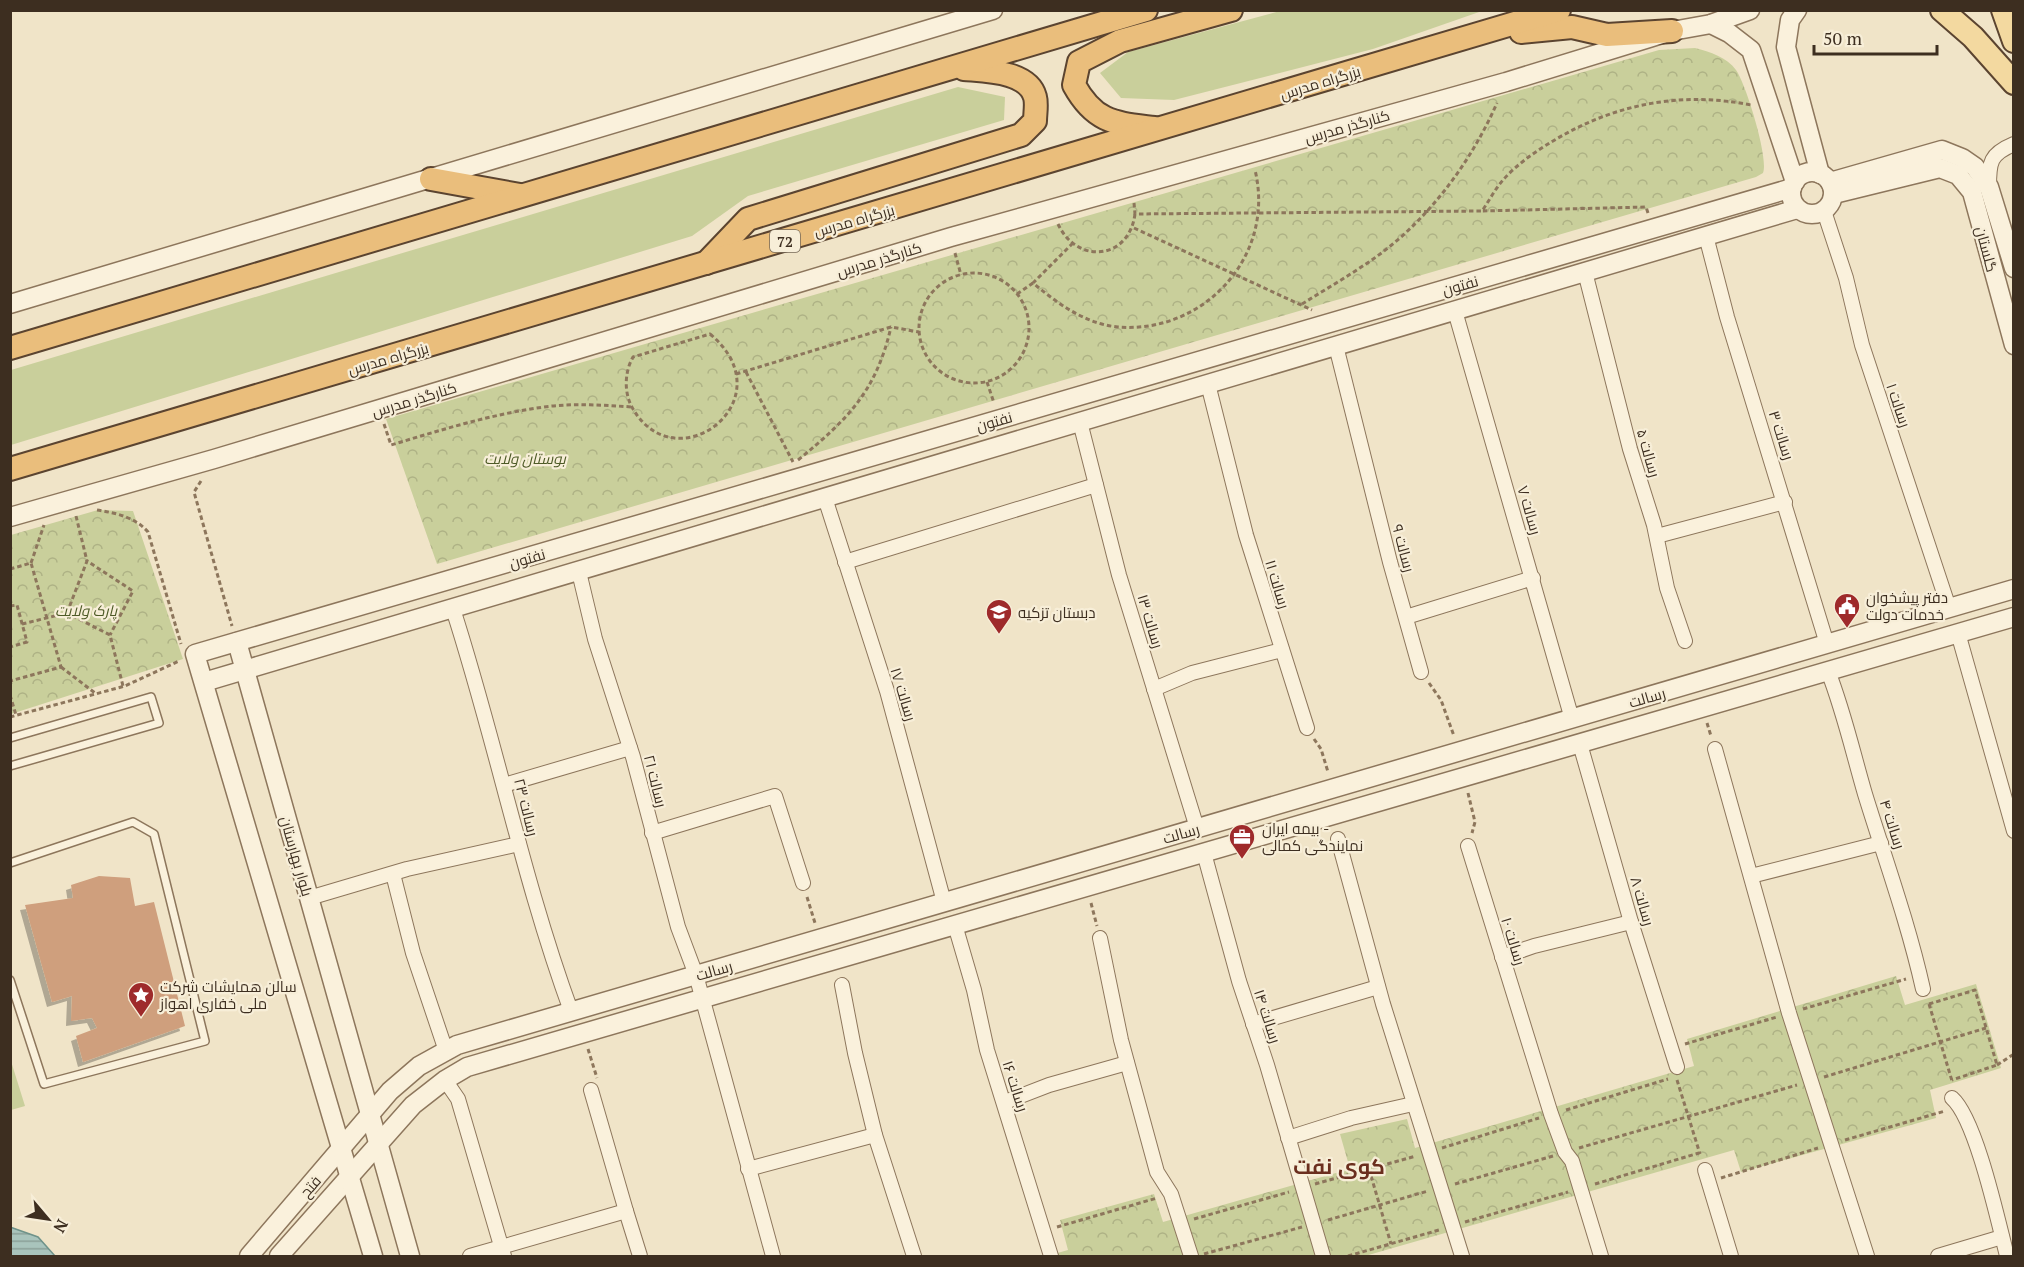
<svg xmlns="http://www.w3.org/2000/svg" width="2024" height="1267" font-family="'PT Serif',Cairo,serif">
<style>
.grass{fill:#c9cf9b}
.park{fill:url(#park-crowns)}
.water{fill:url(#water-rules);stroke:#6f938a;stroke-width:1.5}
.building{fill:#cf9f7d;filter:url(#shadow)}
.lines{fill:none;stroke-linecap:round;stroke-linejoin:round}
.service-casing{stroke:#8d765c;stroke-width:10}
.minor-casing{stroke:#8d765c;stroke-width:16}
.tertiary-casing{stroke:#8d765c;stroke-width:21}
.primary-casing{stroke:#5b4430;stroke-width:26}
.trunk-casing{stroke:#5b4430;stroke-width:26}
.path{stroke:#8d765c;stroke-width:3;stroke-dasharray:4.5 3;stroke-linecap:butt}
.service{stroke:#faf1dc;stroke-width:7}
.minor{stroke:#faf1dc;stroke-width:14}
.tertiary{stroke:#faf1dc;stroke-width:18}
.primary{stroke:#f3d9a0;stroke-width:22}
.trunk{stroke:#eabe7c;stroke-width:22}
.labels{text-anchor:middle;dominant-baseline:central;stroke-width:4.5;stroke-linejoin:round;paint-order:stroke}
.shield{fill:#f7eed8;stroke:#756857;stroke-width:1.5}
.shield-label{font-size:14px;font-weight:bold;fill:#3d2e20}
.street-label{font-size:15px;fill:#3d2e20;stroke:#f7eed8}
.park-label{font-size:15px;font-style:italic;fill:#4d5a26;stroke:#f7eed8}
.poi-label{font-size:15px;fill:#3d2e20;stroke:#f7eed8;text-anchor:start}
.district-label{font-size:21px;font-weight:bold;fill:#6b2e1e;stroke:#f7eed8}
</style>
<defs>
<pattern id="park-crowns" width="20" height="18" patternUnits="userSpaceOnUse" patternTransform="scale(1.5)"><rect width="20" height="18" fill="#c9cf9b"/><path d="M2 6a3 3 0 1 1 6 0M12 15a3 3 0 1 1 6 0" fill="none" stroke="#aeb285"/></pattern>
<pattern id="water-rules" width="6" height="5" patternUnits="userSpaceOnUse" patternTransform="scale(1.5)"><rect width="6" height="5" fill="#a9c4bc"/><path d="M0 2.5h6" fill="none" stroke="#8ba098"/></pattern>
<filter id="shadow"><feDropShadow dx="-5" dy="5" stdDeviation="0" flood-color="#0004"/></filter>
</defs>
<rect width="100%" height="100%" fill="#f0e4c8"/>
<g class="grass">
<polygon points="1280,11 1280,10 1482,11 1373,49 1174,100 1121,98 1100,73 1128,52"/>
<polygon points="958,87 1005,97 1004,120 748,196 692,236 11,445 11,370"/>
<polygon points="10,1058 25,1106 11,1110 10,1110"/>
</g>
<g class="park">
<path d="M1695 48C1710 52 1727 57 1736 70 1746 84 1769 159 1763 173L1756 177 437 564 386 419 1659 50Z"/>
<polygon points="98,510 133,511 183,659 11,714 11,535"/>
<polygon points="1896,976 1905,1005 1976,984 2001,1068 1930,1090 1936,1118 1741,1172 1734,1150 1365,1256 1047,1256 1068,1250 1060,1220 1154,1194 1163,1222 1350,1169 1340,1134 1407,1119 1415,1148 1694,1066 1687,1039"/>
</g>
<polygon class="water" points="10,1227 38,1237 55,1256 11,1256"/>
<polygon class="building" points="99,876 130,878 135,906 154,902 185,1026 83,1062 76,1036 97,1028 92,1018 71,1021 72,996 52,1002 25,905 73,898 71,885"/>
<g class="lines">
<g class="service-casing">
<g id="service">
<polyline points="10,738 151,697 159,723 10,766"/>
<polyline points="10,863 133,822 154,834 205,1041 44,1084 10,980"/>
</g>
</g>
<g class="minor-casing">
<g id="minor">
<path d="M1989 187C1989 162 1990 154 2014 144"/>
<polyline points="1824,211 1846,278 1862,345 1949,608"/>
<polyline points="1706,236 1727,317 1827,644"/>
<polyline points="1585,272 1630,449 1654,525 1667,588 1685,641"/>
<polyline points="1455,311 1572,719"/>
<polyline points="1336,346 1390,562 1421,672"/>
<polyline points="1208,384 1246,535 1307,728"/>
<polyline points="1080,422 1119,575 1197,828"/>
<polyline points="825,498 887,691 944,902"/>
<polyline points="1657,536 1785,502"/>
<polyline points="845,562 1096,485"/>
<polyline points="579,572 595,639 633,757 678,927 696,975 773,1256"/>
<path d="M453 609C496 742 523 880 571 1011"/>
<polyline points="1406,617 1533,578"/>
<polyline points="1958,633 2014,831"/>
<path d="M1828 671C1844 712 1853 753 1865 794 1885 859 1908 922 1923 989"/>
<polyline points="1154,689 1192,673 1282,650"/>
<polyline points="1580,744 1631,922 1677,1067"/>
<polyline points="1715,749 1789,1013 1867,1256"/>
<polyline points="504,785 630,748"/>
<polyline points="652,833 775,796 803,883"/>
<polyline points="1338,839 1383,1004 1462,1256"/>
<polyline points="1468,846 1551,1114 1565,1152 1572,1161 1601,1256"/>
<polyline points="1204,853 1239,981 1267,1065 1323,1256"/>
<polyline points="393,874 413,953 446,1051"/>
<polyline points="1751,876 1881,843"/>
<polyline points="309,898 407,869 519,844"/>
<polyline points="955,925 974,990 987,1050 1051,1256"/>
<polyline points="1100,938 1121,1040 1157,1172 1171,1194 1191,1256"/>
<polyline points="1502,957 1534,946 1631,922"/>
<polyline points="842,985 855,1053 875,1135 914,1256"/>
<polyline points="1253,1024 1378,987"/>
<polyline points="445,1080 458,1099 504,1256"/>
<path d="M1952 1098C1976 1119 1998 1221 2007 1256"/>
<polyline points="1005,1102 1049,1085 1127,1063"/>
<polyline points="1288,1138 1351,1118 1413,1104"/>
<polyline points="748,1169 875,1135"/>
<polyline points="1705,1170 1731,1256"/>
<polyline points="626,1211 640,1256"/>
<polyline points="470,1256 626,1211 591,1090"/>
<polyline points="1938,1256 2002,1237"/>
</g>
</g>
<g class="tertiary-casing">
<g id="tertiary">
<polyline points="1797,10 1790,20 1786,47 1820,174"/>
<polyline points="1711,24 1729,33 1751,50 1795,182"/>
<circle cx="1812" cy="193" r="21"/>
<polyline points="1830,182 1942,150 1962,158 1975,167 1989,187 2014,268"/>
<polyline points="1834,194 1940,168 1958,175 1972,192 2014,345"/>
<polyline points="10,304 993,10"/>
<polyline points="10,517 214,459 951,237 1506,82 1672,31 1711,24 1750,10"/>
<polyline points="237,642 410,1256"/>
<polyline points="204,682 1797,209"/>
<polyline points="249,1256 390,1091 419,1066 457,1045 2014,589"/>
<polyline points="279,1256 413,1105 445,1080 467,1067 2014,617"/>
<polyline points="373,1256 195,654 1792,188"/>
</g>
</g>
<g class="primary-casing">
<g id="primary">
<polyline points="1942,10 1973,37 2014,83"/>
<polyline points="2003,10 2014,41"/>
</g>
</g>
<g class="trunk-casing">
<g id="trunk">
<polyline points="1521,32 1572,27 1607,35 1672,31"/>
<path d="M1154 128C1115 123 1095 123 1074 85L1079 62 1120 41 1231 10"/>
<polyline points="431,179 520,195"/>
<path d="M706 263 748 219 1021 135 1035 121C1035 114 1037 104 1035 97 1028 71 985 71 964 69"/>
<polyline points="10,348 1146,10"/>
<polyline points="10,469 1559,10"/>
</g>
</g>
<g class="path">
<polyline points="1134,203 1135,214 1482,211"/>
<path d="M1648 213 1646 207 1482 211C1489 201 1495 189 1503 180 1516 165 1536 151 1553 141 1614 104 1681 91 1751 105"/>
<path d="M1058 224C1077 265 1129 260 1135 214"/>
<polyline points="1134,228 1312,310"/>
<path d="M1073 243 1033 283C1057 303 1085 324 1118 327 1204 334 1276 256 1255 170"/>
<polyline points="955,253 961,275"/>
<circle cx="974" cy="328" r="55"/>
<polyline points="1017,294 1033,283"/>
<path d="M1302 304C1326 289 1352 274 1376 257 1429 219 1471 162 1497 103"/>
<path d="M710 334C788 399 677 484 633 409 624 394 624 373 633 357Z"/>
<polyline points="746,372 793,462"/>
<polyline points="736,374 891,327 919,332"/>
<polyline points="987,382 994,403"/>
<path d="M384 424 391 445C441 430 492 414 544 407 573 403 603 405 632 407"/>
<path d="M798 460C847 420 876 392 891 327"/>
<polyline points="201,481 194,492 232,626"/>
<path d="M97 510C116 513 135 517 148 532L181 644"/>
<polyline points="76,516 87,561"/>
<polyline points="31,563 44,525"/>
<polyline points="10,569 31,563 61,667 10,681"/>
<polyline points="10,606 17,605 27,642 10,647"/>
<polyline points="67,613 87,561 133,591 110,635"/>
<polyline points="22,624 67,613 110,635 123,686"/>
<polyline points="61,667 95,693"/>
<polyline points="1429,683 1441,700 1454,736"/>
<polyline points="10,695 16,715"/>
<polyline points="10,717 125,686 179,661"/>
<polyline points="1707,723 1711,736"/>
<polyline points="1314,739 1321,749 1328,772"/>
<polyline points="1468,793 1475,822 1472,833"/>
<polyline points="807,897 815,923"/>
<polyline points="1091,903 1097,926"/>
<polyline points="1929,1004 1975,990 1997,1065 1952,1080"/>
<polyline points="1929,1004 1952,1081"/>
<polyline points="1803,1009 1906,979"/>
<polyline points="1685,1044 1777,1017"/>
<polyline points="588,1049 597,1078"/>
<polyline points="1997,1065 2014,1054"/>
<polyline points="1824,1077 1986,1028"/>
<polyline points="1677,1080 1700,1154"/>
<polyline points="1566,1110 1668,1079"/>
<polyline points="1845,1140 1945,1111"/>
<polyline points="1442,1148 1539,1118"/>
<polyline points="1579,1148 1797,1085"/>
<polyline points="1369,1169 1391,1244"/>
<polyline points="1721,1178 1818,1148"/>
<polyline points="1315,1184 1416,1156"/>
<polyline points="1455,1184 1553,1156"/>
<polyline points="1595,1184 1699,1153"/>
<polyline points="1194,1219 1289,1192"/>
<polyline points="1328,1220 1428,1191"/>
<polyline points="1465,1222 1568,1192"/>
<polyline points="1057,1227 1157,1198"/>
<polyline points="1204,1254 1302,1227"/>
<polyline points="1348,1256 1439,1230"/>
</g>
<use href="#service" class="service"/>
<use href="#minor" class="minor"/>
<use href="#tertiary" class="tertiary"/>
<use href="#primary" class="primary"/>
<use href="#trunk" class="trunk"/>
</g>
<defs>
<g id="civic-pin" transform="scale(1.35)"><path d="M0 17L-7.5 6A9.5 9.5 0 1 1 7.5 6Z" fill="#9e2a2b" stroke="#f7eed8"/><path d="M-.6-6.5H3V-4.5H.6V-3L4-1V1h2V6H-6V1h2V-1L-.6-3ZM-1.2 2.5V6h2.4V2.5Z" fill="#fff"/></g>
<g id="school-pin" transform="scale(1.35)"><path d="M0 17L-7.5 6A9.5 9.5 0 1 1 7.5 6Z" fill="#9e2a2b" stroke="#f7eed8"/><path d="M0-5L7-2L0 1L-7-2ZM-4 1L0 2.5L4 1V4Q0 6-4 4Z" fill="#fff"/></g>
<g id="office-pin" transform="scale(1.35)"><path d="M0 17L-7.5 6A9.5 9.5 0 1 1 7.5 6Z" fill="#9e2a2b" stroke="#f7eed8"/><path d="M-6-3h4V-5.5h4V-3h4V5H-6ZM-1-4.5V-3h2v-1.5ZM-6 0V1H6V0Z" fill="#fff"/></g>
<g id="sight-pin" transform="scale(1.35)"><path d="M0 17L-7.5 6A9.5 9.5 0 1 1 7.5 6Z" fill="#9e2a2b" stroke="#f7eed8"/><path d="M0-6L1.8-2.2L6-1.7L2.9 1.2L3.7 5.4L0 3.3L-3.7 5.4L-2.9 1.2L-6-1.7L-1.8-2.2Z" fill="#fff"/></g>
</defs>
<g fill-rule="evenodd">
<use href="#civic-pin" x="1847" y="606"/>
<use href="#school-pin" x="999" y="612"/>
<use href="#office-pin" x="1242" y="837"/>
<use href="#sight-pin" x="141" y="995"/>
</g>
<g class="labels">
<rect class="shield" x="770" y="230" width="30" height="22" rx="4.5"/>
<g class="shield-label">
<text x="785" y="241">72</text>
</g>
<g class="street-label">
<text transform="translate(1320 82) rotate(-17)">بزرگراه مدرس</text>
<text transform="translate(1347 126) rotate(-16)">کنارگذر مدرس</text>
<text transform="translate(854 220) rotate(-16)">بزرگراه مدرس</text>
<text transform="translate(1987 249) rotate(75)">گلستان</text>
<text transform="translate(879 259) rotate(-17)">کنارگذر مدرس</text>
<text transform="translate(1460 285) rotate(-16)">نفتون</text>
<text transform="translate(388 358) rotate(-16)">بزرگراه مدرس</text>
<text transform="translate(414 399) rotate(-17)">کنارگذر مدرس</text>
<text transform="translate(1899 405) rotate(71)">رسالت ۱</text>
<text transform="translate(994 421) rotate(-16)">نفتون</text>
<text transform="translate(1782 435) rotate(72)">رسالت ۳</text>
<text transform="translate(1649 453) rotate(74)">رسالت ۵</text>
<text transform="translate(1530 510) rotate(74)">رسالت ۷</text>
<text transform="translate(1404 548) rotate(75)">رسالت ۹</text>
<text transform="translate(527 558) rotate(-16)">نفتون</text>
<text transform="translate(1278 584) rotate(73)">رسالت ۱۱</text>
<text transform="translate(1151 621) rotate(73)">رسالت ۱۳</text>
<text transform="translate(904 694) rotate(73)">رسالت ۱۷</text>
<text transform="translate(1647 697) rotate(-16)">رسالت</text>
<text transform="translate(656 781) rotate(76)">رسالت ۲۱</text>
<text transform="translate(527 807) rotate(76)">رسالت ۲۳</text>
<text transform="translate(1893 824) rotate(72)">رسالت ۴</text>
<text transform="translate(1181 833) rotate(-16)">رسالت</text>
<text transform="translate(297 856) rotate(74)">بلوار بهارستان</text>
<text transform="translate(1643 901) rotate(74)">رسالت ۸</text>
<text transform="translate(1514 941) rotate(73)">رسالت ۱۰</text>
<text transform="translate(714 970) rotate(-16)">رسالت</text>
<text transform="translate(1268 1016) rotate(72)">رسالت ۱۴</text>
<text transform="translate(1016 1086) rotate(72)">رسالت ۱۶</text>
<text transform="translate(310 1186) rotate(-49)">فتح</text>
</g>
<g class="park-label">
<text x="525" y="458">بوستان ولایت</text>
<text x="86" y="610">پارک ولایت</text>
</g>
<g class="poi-label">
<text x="1866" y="597">دفتر پیشخوان<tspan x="1866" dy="17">خدمات دولت</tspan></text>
<text x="1018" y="612">دبستان تزکیه</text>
<text x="1262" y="828">بیمه ایران -<tspan x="1262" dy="17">نمایندگى کمالى</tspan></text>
<text x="160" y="986">سالن همایشات شرکت<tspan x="160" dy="17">ملی خفاری اهواز</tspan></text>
</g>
<g class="district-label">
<text x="1339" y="1166">کوی نفت</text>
</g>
</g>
<rect width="2024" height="1267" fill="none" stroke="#3d2e20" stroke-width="24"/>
<g transform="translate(48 1219) rotate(119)" stroke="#f7eed8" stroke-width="4.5" paint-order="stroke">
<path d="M0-4.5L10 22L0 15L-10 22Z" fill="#3d2e20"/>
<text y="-9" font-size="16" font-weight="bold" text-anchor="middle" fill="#3d2e20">N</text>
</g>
<path d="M1814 45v9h123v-9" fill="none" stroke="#3d2e20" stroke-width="3"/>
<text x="1823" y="45" font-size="18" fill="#3d2e20" stroke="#f7eed8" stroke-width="4.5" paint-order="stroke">50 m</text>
</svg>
